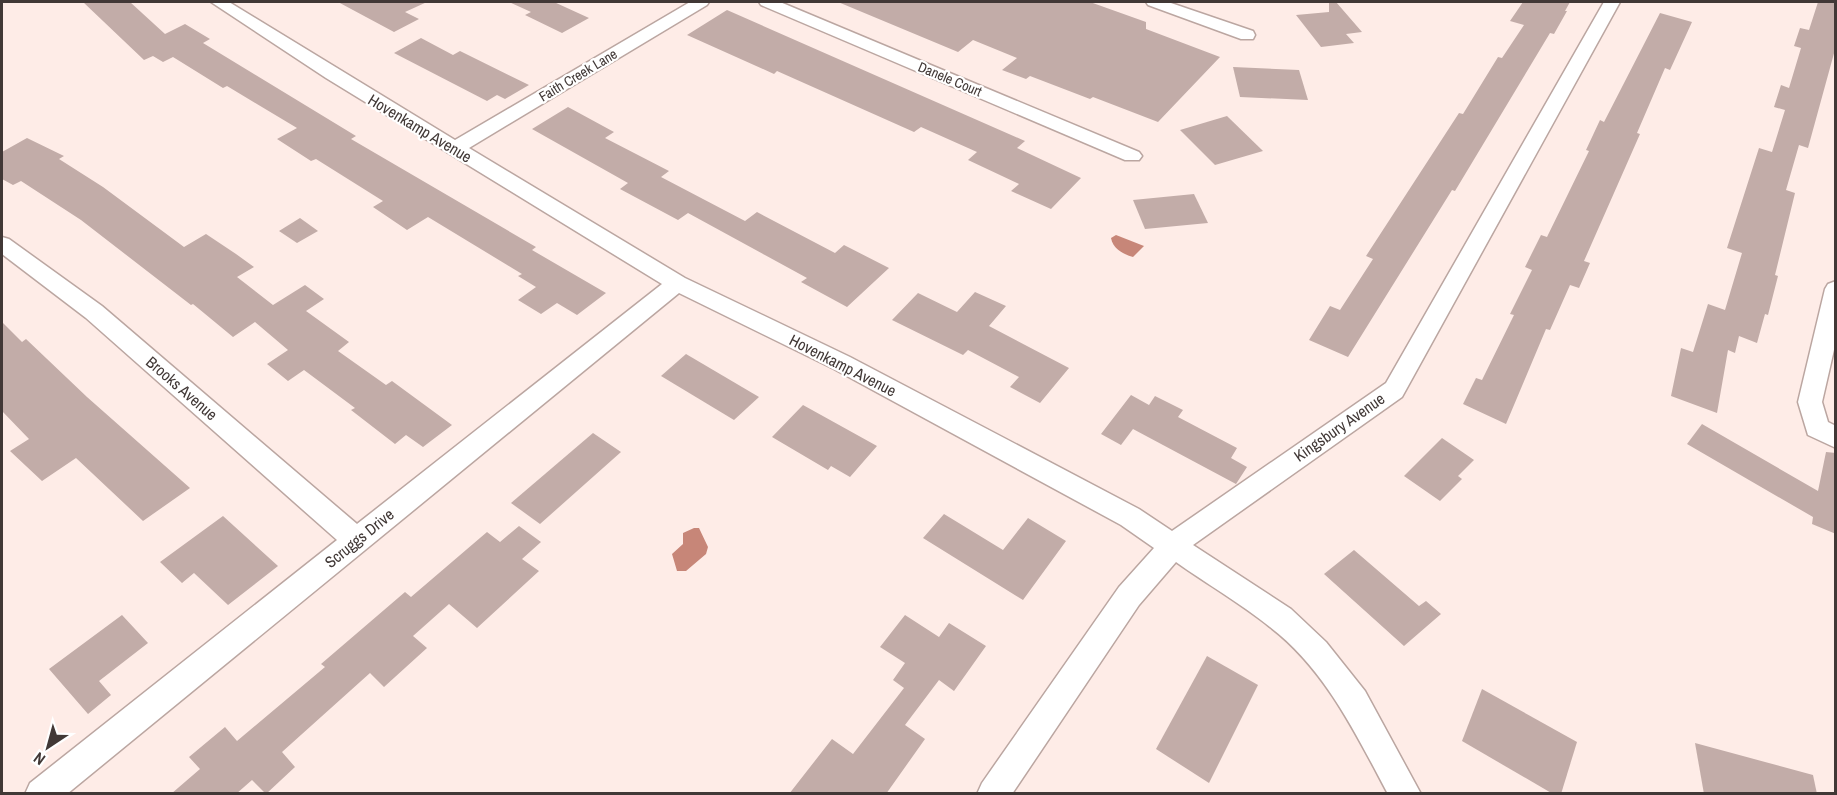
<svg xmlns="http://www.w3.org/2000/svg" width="1837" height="795" font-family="'Archivo Narrow',sans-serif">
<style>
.water{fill:#c78678}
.building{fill:#c2aca8}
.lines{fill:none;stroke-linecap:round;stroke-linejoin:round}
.minor-casing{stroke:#bba6a1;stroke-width:3}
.minor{fill:#fff;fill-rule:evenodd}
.labels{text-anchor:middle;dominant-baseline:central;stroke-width:4.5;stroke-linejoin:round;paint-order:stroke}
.far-street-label{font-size:14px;fill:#413836;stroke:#fff}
.street-label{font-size:16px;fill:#413836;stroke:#fff}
</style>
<rect width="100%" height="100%" fill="#feece7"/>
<g class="water">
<path d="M1116 235 1144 246 1133 257C1123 254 1113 249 1111 238Z"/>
<polygon points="694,528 699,528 708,547 706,554 686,571 677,571 672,554 683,544 683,533"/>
</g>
<g class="building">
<polygon points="83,2 130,2 165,34 185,24 210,39 203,43 356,136 351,139 536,247 532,250 606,293 577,315 557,303 541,314 518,300 536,287 518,276 522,274 428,217 407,230 373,207 383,201 316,159 311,161 277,139 297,128 227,86 223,88 173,57 163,62 153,56 144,60"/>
<polygon points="338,2 427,2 405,12 419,19 394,32"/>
<polygon points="509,2 554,2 589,18 562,33 525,15 531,12"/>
<polygon points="838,2 1090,2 1146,22 1146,29 1220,57 1158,122 1093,97 1090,99 1030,76 1026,79 1002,70 1017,58 973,40 958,52"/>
<polygon points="1329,2 1336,2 1362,32 1346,34 1354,43 1321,47 1296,15 1329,12"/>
<polygon points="1523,2 1570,2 1565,11 1567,11 1554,34 1550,33 1455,191 1452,190 1348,357 1309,340 1330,306 1340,310 1373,259 1366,256 1459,113 1463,114 1498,57 1502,58 1524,25 1510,21"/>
<polygon points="1818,2 1836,2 1836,46 1808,148 1799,145 1786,190 1795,193 1775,275 1778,276 1768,315 1765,314 1757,343 1739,336 1735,353 1728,350 1717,413 1671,396 1681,348 1693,352 1708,304 1725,310 1742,253 1727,248 1759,148 1772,152 1785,110 1774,107 1781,85 1789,88 1801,48 1794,46 1800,28 1809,30"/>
<polygon points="727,10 1025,141 1017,148 1081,178 1051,209 1011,191 1019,184 968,160 977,152 921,127 914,132 777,71 774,74 687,35"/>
<polygon points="1660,13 1692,22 1670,70 1665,68 1637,133 1640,134 1584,261 1590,263 1579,288 1570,285 1550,330 1546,329 1506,424 1463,404 1476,378 1482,380 1514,315 1510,314 1532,270 1525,267 1541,235 1547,237 1589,151 1586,150 1600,120 1604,122"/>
<polygon points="421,38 453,55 460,51 529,85 505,99 497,95 487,101 394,53"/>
<polygon points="1233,67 1299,70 1308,100 1240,97"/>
<polygon points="568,107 614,132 605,138 669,171 661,177 745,221 757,212 835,253 844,245 889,268 847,307 801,282 807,278 688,213 678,220 620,189 628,183 532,129"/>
<polygon points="1227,116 1263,151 1215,165 1180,130"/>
<polygon points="27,138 64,156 59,159 103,187 184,247 206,234 236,254 254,267 237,277 273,305 305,285 324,299 306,311 349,342 338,351 386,385 392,381 452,425 423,447 406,435 395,444 351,410 355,408 304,370 288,381 267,364 288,350 255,322 233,337 193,304 191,305 81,220 21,181 13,185 2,179 2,152"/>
<polygon points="1194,194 1208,223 1145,229 1133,200"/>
<polygon points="300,218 318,231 297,243 279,231"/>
<polygon points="975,292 1006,306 989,326 1069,368 1040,403 1010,387 1019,377 968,350 963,355 892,320 918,293 957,312"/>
<polygon points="2,322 22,342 26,339 87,397 190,488 143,521 76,458 42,481 10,451 29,439 2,411"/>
<polygon points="686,354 759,397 734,420 661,376"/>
<polygon points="1131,395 1149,405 1155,396 1183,410 1178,417 1237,448 1231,458 1247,467 1236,484 1133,429 1121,445 1101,434"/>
<polygon points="803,405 877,446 850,477 831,466 828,470 772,437"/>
<polygon points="1702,424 1818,491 1826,452 1836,453 1836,534 1812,524 1813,517 1687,444"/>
<polygon points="593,433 621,452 540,524 511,503"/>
<polygon points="1442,438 1474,460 1458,476 1462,479 1440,501 1404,476"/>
<polygon points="944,514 1003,550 1028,518 1066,541 1023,600 923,538"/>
<polygon points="223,516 278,566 228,605 194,573 182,583 160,562"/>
<polygon points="519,526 541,542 522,559 539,571 477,628 449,604 413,636 427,648 384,687 370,673 282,752 295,767 266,794 252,780 236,794 171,794 200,769 189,757 225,727 237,741 325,667 321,664 405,592 411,597 487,532 500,542"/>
<polygon points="1354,550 1419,606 1426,601 1441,614 1404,646 1324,574"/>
<polygon points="122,615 148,643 99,681 111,695 88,714 49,669"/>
<polygon points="905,615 939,637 949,623 986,646 954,691 939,680 905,725 925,739 886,794 789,794 832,739 853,754 904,688 893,680 905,663 880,647"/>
<polygon points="1207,656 1258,685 1209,783 1156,749"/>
<polygon points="1482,689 1577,742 1561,794 1553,794 1462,741"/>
<polygon points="1695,743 1813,775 1817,794 1704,794"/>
</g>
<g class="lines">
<g class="minor-casing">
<g id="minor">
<path d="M211 2H229L455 140 690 2H709L707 5 469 148 685 278 850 357 1139 509 1172 531 1386 383 1604 2H1620L1402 397 1193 545 1291 609 1326 642 1365 691 1421 794H1388C1356 734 1325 669 1270 627 1240 603 1207 584 1176 562L1139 605 1012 794H977L982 783 1119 587 1154 548 1121 525 834 369 679 293 67 794H25L30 783 337 540 86 318 2 254V237L9 239 102 306 357 524 662 284 326 78Z"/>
<polygon points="759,2 780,2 1139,152 1142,156 1139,160 1125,160 761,5"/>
<polygon points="1146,2 1168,2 1253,31 1255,35 1253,39 1241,39 1148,5"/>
<polygon points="1836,281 1836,341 1822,402 1828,422 1836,426 1836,448 1808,435 1798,402 1825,289 1828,284"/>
</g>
</g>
<use href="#minor" class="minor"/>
</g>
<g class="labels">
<g class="far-street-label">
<text transform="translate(578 75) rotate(-31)">Faith Creek Lane</text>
<text transform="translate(950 79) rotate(23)">Danele Court</text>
</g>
<g class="street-label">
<text transform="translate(420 128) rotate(31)">Hovenkamp Avenue</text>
<text transform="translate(843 365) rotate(27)">Hovenkamp Avenue</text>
<text transform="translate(182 388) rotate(41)">Brooks Avenue</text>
<text transform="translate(1339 427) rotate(-35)">Kingsbury Avenue</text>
<text transform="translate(359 538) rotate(-39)">Scruggs Drive</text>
</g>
</g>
<rect width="1837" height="795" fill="none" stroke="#413836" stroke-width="6"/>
<g transform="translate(48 747) rotate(216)" stroke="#ffffff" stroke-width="4.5" paint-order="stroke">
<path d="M0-4.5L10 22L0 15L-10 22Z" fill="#413836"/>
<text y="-9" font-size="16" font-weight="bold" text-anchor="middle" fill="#413836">N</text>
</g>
</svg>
